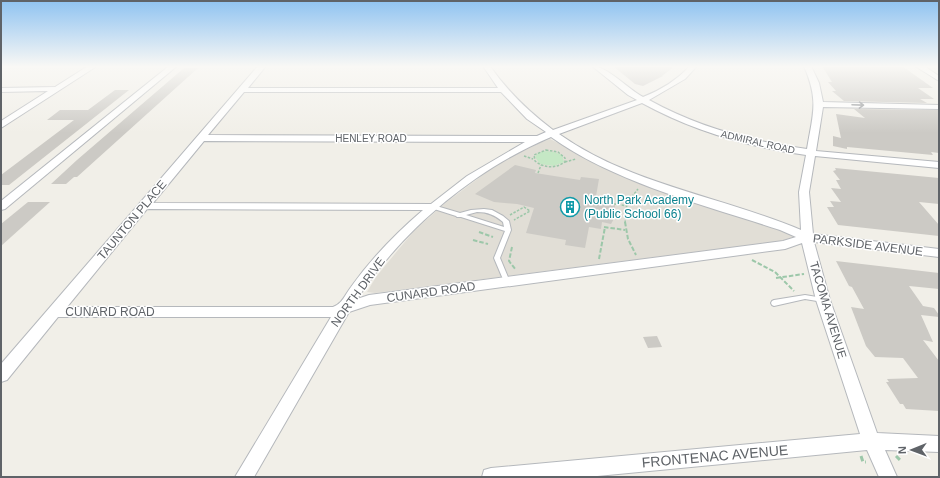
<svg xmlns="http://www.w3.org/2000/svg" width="940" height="478" font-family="Arial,sans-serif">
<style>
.education{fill:#e1ded6}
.green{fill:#c5e8c5}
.building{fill:#cccac5}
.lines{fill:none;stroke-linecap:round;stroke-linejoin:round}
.service-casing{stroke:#b5b8bc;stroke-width:2}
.minor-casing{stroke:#b5b8bc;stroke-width:2}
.path-far2{stroke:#9cc7a9;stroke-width:1.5;stroke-dasharray:2.5 1.5;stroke-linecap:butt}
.path-far1{stroke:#9cc7a9;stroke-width:2;stroke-dasharray:4.5 2;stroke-linecap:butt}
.path{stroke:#9cc7a9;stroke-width:3;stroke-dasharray:5.5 3;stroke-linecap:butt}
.service{fill:#fff;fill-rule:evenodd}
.minor{fill:#fff;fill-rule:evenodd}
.oneway{stroke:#979a9d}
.labels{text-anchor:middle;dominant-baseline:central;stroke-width:3;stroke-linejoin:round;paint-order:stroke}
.far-street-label{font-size:10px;fill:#5f6368;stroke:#fff}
.culture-label{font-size:12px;fill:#0d838f;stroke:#fff;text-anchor:start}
.street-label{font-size:12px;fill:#5f6368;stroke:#fff}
.near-street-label{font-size:14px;fill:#5f6368;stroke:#fff}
</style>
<rect width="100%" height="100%" fill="#f1efe8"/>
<polygon class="education" points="550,139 582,155 782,230 794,237 781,241 375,293 367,292 376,277 398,250 414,231 444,204 492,168 529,147"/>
<polygon class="green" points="545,151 554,152 562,155 564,162 554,166 540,164 535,157 538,153"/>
<g class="building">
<polygon points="613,66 675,66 662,76 663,76 643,86 635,84"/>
<polygon points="822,66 902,66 933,88 918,88 934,99 920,99 927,103 844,101 832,91 836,91 828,82 832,82"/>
<polygon points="184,68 198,68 77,177 74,177 66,184 51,184 77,160"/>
<polygon points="115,90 129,90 9,185 1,185 1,175 74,120 47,120 60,110 88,110"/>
<polygon points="854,109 938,110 939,153 931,152 933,155 847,147 847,149 833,146 833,136 841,138 836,114 865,118"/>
<polygon points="515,165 536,170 535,173 580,180 581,177 599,179 595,202 615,205 615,217 611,224 602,222 601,229 589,227 585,248 565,245 566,240 526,233 534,208 517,204 494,202 475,194"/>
<polygon points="835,168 939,178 939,204 919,202 939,225 939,236 838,225 827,207 834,207 830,201 841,202 831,188 841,189 836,180 840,180 833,171 836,170"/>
<polygon points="28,202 50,202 1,246 1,224"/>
<polygon points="836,261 939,273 939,289 909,286 923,306 934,308 939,315 939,317 921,315 933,342 923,340 939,361 939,411 906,409 903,404 900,404 886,382 889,382 887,379 918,378 903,358 875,357 866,346 851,307 864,309 852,287 849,286"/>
<polygon points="657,336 662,347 648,348 643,337"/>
</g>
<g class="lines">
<g class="service-casing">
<g id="service">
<path d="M433 205 460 213 471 210 484 209 492 210 503 216 509 221 511 230 500 258 510 282 509 284H505L494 258 505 231 461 217H457L456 216 431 208 430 207ZM477 212C488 212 495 215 503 222L504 227 466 215Z"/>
<polygon points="805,295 823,298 825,298 826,300 825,302 823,302 805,299 774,306 772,305 771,303 772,301 774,300"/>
</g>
</g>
<g class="minor-casing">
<g id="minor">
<polygon points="88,66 97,66 1,128 1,121 48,91 1,92 1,88 55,87"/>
<polygon points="169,66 177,66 5,209 1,210 1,201"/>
<path d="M258 66H266L248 88H498L483 66H490C508 92 528 111 553 130L637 100 628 95 592 66C607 66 628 89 643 97 661 90 677 80 690 66H697L685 79 649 100C698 127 752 142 807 149 813 113 819 101 804 66H811L819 83 823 102 939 105V109L823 107 816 151 939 162V168L815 156 809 192 813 234 939 249V257L814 242 830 300 877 433 939 436V452L885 450 897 477H879L867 450 587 477H482L484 470 491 468 860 434 816 300 802 243 785 249 370 305 349 312 254 477H235L331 317H58L7 380 1 382V364ZM244 92H501L527 119 546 132 537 136 208 135ZM642 103C693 131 749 147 806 155L799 192 801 230C721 196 631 185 559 134ZM551 137C613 182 707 206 780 230L796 237 783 241 369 295 357 299C403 229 475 169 551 137ZM204 141 525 142 467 176 431 204 153 203ZM147 209 423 210C396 233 371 259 351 287 345 295 342 304 333 307H67Z"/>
<polygon points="915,66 924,66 939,76 939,81"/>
</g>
</g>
<g class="path-far2">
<path d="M546 150 558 152 565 158V162C555 169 544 168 535 161L534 155Z"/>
<polyline points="524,156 533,159"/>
<polyline points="565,162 576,159"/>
<polyline points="538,173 541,165"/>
<polyline points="598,201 627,206"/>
<polyline points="510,215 524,207 530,211 514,220"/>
<polyline points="625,223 627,203 638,189"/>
</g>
<g class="path-far1">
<polyline points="625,222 628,239 636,255"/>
<polyline points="604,227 625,230"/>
<polyline points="479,232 493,237"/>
<polyline points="473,240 488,244"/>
<polyline points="512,247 509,261 516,270"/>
<polyline points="599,259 605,227"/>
<polyline points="752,260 775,272 794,291"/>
<polyline points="776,278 804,274"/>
</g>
<g class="path">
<polyline points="861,456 863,462 866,462"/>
<polyline points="896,456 901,461"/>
</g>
<use href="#service" class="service"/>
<use href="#minor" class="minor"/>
</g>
<defs><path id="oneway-shaft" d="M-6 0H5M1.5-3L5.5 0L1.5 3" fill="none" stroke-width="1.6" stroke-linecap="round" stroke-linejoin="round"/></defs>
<use class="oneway" href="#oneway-shaft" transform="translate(858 105) rotate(2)"/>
<linearGradient id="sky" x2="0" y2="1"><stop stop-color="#8fc3f1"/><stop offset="0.5" stop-color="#f9f8f5"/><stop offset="1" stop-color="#f9f8f5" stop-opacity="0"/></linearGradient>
<rect width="940" height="133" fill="url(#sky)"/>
<defs>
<g id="building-ring" transform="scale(1)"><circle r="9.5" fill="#fff" stroke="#0f9aa8" stroke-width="1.5"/><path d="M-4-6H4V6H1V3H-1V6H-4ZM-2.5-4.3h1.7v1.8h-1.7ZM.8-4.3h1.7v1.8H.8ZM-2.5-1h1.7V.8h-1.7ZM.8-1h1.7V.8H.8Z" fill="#0f9aa8"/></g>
</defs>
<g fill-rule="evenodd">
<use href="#building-ring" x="570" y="207"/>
</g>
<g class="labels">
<g class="far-street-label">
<text x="371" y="138">HENLEY ROAD</text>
<text transform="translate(758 142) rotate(13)">ADMIRAL ROAD</text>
</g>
<g class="culture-label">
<text x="584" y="200">North Park Academy<tspan x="584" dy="14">(Public School 66)</tspan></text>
</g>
<g class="street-label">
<text transform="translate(132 220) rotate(-50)">TAUNTON PLACE</text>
<text transform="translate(868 245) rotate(7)">PARKSIDE AVENUE</text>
<text transform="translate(358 292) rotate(-54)">NORTH DRIVE</text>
<text transform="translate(431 292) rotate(-8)">CUNARD ROAD</text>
<text transform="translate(828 310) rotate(73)">TACOMA AVENUE</text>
<text x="110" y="312">CUNARD ROAD</text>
</g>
<g class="near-street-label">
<text transform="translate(715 456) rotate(-5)">FRONTENAC AVENUE</text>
</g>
</g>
<rect width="940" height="478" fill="none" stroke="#5f6368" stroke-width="4"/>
<g transform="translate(912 450) rotate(269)" stroke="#ffffff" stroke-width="3" paint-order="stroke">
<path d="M0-3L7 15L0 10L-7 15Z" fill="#5f6368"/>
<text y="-6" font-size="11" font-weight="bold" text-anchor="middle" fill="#5f6368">N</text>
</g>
</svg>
